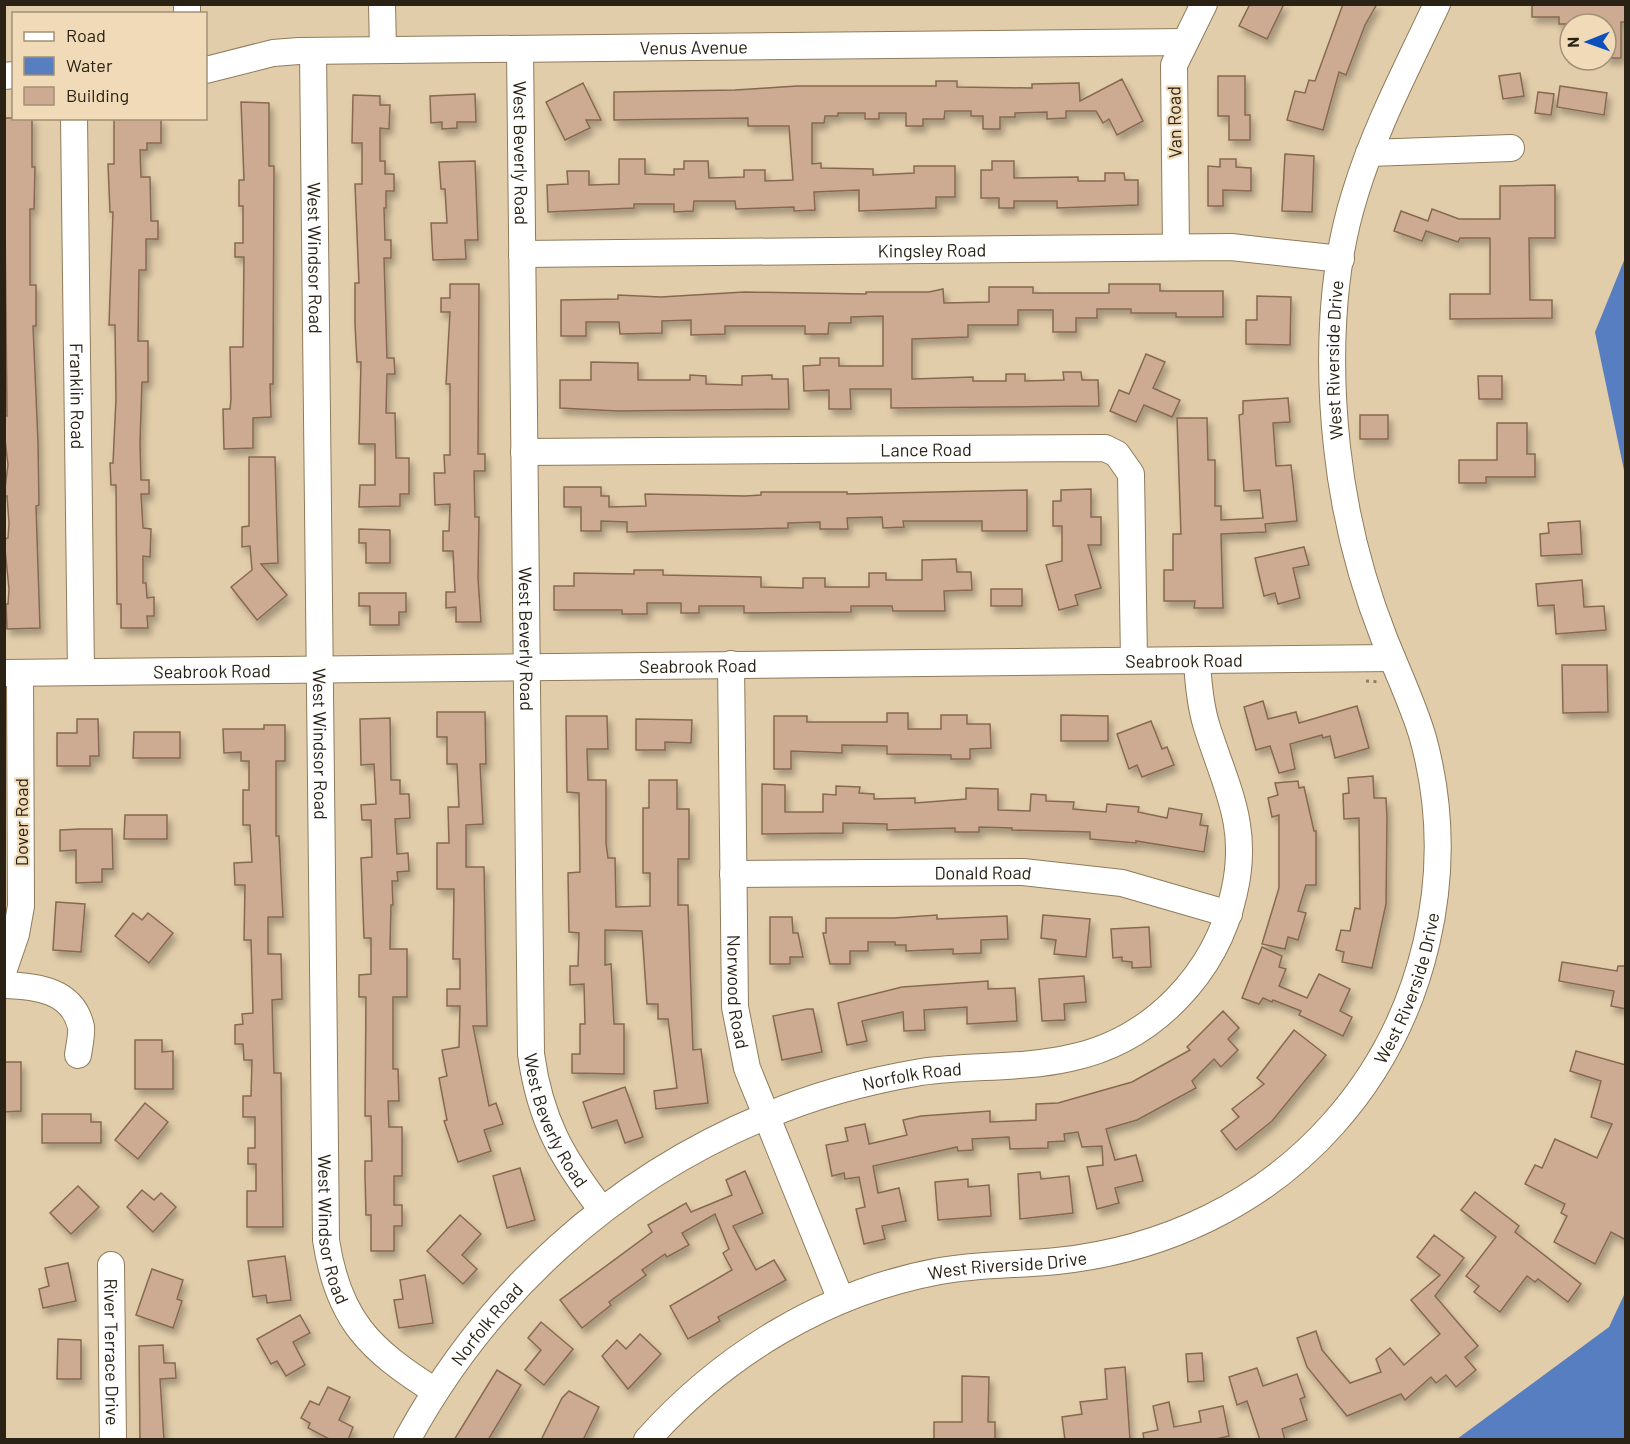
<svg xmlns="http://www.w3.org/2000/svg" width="1630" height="1444" font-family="Barlow,sans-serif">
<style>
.water{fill:#567ec0}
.building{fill:#ccab92;stroke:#876951;stroke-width:1.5;filter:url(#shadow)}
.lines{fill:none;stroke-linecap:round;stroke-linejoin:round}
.minor-casing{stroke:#8f7b5b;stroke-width:28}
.path{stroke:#8d7e65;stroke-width:3;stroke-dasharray:3 4.5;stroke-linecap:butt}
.minor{stroke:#fff;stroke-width:26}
.labels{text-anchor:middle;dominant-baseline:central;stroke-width:4.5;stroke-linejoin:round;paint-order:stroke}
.street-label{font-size:18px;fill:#2a2215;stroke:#f0dab7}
</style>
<defs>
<filter id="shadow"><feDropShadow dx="3.5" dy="6" stdDeviation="3" flood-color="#0004"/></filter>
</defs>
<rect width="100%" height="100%" fill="#e2cdaa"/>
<g class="water">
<polygon points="1625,258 1625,475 1595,332"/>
<polygon points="1625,1293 1625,1439 1457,1439 1609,1327"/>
</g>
<g class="building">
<polygon points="1250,4 1284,4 1267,39 1239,26"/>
<polygon points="1343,4 1377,4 1365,25 1346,75 1339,72 1323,130 1287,120 1295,91 1305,93 1309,80 1315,81"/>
<polygon points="1532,4 1626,4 1626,22 1621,22 1621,58 1606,58 1606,24 1559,24 1559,17 1532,17"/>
<polygon points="1520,73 1524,96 1503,99 1499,76"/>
<polygon points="1218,76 1245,76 1245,115 1250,115 1250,140 1229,140 1229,116 1218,116"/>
<polygon points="1122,79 1143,121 1117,135 1109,119 1103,123 1096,111 1066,111 1066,118 1047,119 1047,112 1015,113 1015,117 1000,117 1000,129 983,129 983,116 971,116 971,111 945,111 944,119 923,119 923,126 906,126 906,113 879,113 879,119 865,119 865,113 838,113 838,116 825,116 824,123 812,123 812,164 821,163 821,168 873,169 873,175 914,173 914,166 955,166 955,197 936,197 936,208 859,211 859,190 814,192 815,210 794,211 794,207 736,209 735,201 694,201 693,211 674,212 674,204 634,204 634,208 548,212 547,185 568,184 567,171 589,171 589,185 619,184 619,159 645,159 645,174 674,175 674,169 684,169 684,161 708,161 709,178 744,177 744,170 765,170 765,181 793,180 789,126 748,126 748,118 614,120 614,92 735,90 797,86 936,86 936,81 957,81 957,87 1032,88 1032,84 1079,83 1080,101"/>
<polygon points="583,83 601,120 586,120 590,128 565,140 546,102"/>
<polygon points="1560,86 1607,93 1604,115 1557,107"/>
<polygon points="1538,92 1554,94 1551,115 1535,113"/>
<polygon points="475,94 476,122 457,122 457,128 442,129 442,122 431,123 430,96"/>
<polygon points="353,95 380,96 380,105 390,105 389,129 380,128 380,161 385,161 385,174 394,174 394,191 386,191 386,208 384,208 385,240 391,240 391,258 384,258 387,358 394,358 395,374 387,374 386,413 395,413 396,458 409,458 409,494 400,494 400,506 359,507 360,485 375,485 375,444 359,444 361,362 357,362 355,324 355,283 359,283 355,184 362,184 362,143 352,143"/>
<polygon points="241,102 269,103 269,166 274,166 273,384 270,384 271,417 253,418 253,448 224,449 223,409 230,409 231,399 230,347 243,347 244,257 235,257 235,243 243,243 243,206 239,206 239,180 244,180"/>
<polygon points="4,118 32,118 32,167 35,167 34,209 30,209 30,285 36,285 36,326 33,326 38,442 39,505 36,506 40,628 7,629 6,604 8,604 9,589 4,539 8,538 9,523 7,496 4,496 8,465 4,431 4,416 7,416"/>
<polygon points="114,118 161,118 161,143 147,143 147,150 140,150 141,177 150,177 151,221 158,221 158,239 146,239 146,270 139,270 138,341 148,341 148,382 142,382 140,443 141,480 149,480 149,494 141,494 143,528 151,529 150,557 143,556 143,583 146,583 147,598 154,597 154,616 147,616 148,628 121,628 121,604 117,604 116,485 111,485 110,463 113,463 116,399 115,325 109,325 113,212 110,212 108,164 114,164"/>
<polygon points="1285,154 1314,156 1312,212 1282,211"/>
<polygon points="1220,159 1236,159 1236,167 1251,168 1251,191 1223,190 1223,206 1208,206 1208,166 1220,167"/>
<polygon points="475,161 478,240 465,240 466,259 433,260 431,223 447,223 445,189 441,189 439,162"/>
<polygon points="992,161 1014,161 1014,178 1078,177 1078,181 1105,181 1105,173 1124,173 1125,180 1138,180 1138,205 1057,208 1057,201 1014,201 1014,208 999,208 999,198 981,198 981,170 992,170"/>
<polygon points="1555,185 1555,238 1529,238 1530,300 1552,300 1552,318 1450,319 1450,294 1490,294 1490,238 1460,238 1458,242 1426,231 1422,241 1394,231 1401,211 1428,221 1432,209 1459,219 1500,219 1500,186"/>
<polygon points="450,284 479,284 478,454 485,454 485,471 474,471 475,517 479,517 478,578 481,622 456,622 456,607 446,608 446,592 455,592 453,551 443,551 443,531 449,531 450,504 435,505 434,473 445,473 444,455 450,455 450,384 446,384 450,312 441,312 441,298 450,298"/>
<polygon points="1109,284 1160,284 1160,291 1223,291 1223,317 1176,317 1176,313 1131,313 1131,309 1097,309 1097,318 1076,318 1076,332 1053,332 1053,310 1018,310 1018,325 968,325 968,337 912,339 912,379 973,377 973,381 1006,381 1006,374 1025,374 1025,381 1064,380 1063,372 1081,372 1082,380 1098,380 1099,406 891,408 891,389 850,389 851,409 829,409 829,390 804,391 803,366 820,365 820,358 839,358 839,366 883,366 883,316 851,317 851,323 829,323 828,334 805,334 805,326 725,326 725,334 691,335 691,320 662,321 662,333 620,334 619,322 586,322 586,336 561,336 561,300 618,299 618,295 661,297 744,292 866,294 866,292 929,292 943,289 944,303 989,302 989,287 1033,287 1033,293 1109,293"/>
<polygon points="1257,296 1291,297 1290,345 1246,344 1246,320 1257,320"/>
<polygon points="1146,354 1165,362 1153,388 1180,400 1172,417 1144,405 1136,422 1110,411 1119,390 1129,394"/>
<polygon points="591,362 638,363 638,380 690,380 690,375 706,376 706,384 742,385 742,376 772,375 772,379 788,379 789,409 618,411 560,408 560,380 591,380"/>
<polygon points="1478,376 1502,376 1502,399 1479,399"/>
<polygon points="1288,398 1290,422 1273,423 1276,466 1291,465 1297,521 1265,524 1266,532 1221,534 1223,608 1194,608 1195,601 1164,601 1164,570 1173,570 1173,534 1181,534 1177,418 1207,418 1208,460 1215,460 1215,506 1221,506 1221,520 1263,518 1260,490 1244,491 1239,415 1243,414 1243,401"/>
<rect x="1360" y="415" width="28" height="24"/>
<polygon points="1497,423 1527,423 1527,454 1535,454 1535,477 1486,477 1486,483 1459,483 1459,460 1497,460"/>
<polygon points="249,457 275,457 278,563 261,564 287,595 257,620 231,587 252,570 250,546 242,547 242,527 249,526"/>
<polygon points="564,487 601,487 601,496 609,496 609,507 646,506 645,494 745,496 761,495 761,492 847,492 847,494 1027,490 1027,531 982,531 982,521 903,521 904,527 883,528 882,517 847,518 848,529 820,529 820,522 788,523 788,528 627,532 627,522 601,521 601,531 581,531 581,507 564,507"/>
<polygon points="1091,489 1091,517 1101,517 1101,545 1088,545 1101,588 1075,595 1078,605 1059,610 1046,565 1062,561 1062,526 1053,526 1053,501 1061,501 1061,490"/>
<polygon points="1580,521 1582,554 1541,556 1540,534 1549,533 1548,523"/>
<polygon points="359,529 390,530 390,563 366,563 366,543 359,543"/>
<polygon points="1304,547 1309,565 1293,568 1300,598 1278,604 1275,593 1264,596 1255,558"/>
<polygon points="956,559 957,572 971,572 972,590 944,591 945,611 893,611 892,606 851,606 851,612 744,613 744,606 699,606 699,613 681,613 681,603 647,603 647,614 622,614 622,610 554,610 554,586 574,586 574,573 634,574 634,570 663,570 663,575 761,577 761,587 803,588 803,578 825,578 825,587 869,587 869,573 886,573 886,580 922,580 922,560"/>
<polygon points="1582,580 1584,607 1604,606 1606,630 1556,634 1554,605 1538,606 1536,584"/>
<rect x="991" y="589" width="31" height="17"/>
<polygon points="359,593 406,593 406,612 399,612 399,625 370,625 370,606 359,606"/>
<polygon points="1562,665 1607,665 1608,712 1563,713"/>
<polygon points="1263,701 1268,719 1296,712 1299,723 1357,706 1369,748 1335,758 1330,736 1323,738 1322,735 1290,744 1295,769 1279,773 1270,746 1256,750 1244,707"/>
<polygon points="437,712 485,712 486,764 480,764 483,824 466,825 466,867 484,867 487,1026 473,1026 489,1106 496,1103 503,1124 484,1130 491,1151 458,1162 444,1121 447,1120 439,1078 447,1076 442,1050 459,1047 460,1006 447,1006 447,989 460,989 460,959 453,959 454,889 437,889 437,843 449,843 448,807 459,807 457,764 447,764 447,737 437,737"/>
<polygon points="887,713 908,713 908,729 941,729 941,715 967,715 967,724 990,724 991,748 970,749 970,759 951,759 951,755 887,754 887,746 842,745 842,753 791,751 791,769 774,769 774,716 807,716 807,722 887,722"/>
<polygon points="1061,715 1108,716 1108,741 1061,741"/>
<polygon points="566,716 607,716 608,749 587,749 588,780 606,780 606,843 608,858 615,858 616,907 650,906 650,873 643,873 643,808 649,808 649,780 677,780 677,809 689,809 689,859 678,859 678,905 688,905 693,1050 701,1049 708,1103 656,1109 654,1091 677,1088 668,1019 658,1019 658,1004 647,1004 642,931 605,930 605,965 611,964 614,1024 624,1024 624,1074 572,1073 572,1054 580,1054 580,1024 585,1024 584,984 570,985 570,966 578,966 579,933 569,932 568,873 580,872 579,793 567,792"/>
<polygon points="390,718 391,780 400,780 400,794 409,794 410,818 395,819 397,854 408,853 409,871 397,872 398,881 392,881 393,905 391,905 390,949 407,949 407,997 393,997 393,1069 398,1069 399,1101 388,1101 389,1127 402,1127 402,1176 394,1176 394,1205 402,1205 402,1226 394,1226 394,1251 371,1251 371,1215 366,1215 365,1176 365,1161 372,1161 371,1116 365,1116 366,997 359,997 359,975 371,974 371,938 364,938 361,858 372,857 371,820 362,820 361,805 376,804 374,764 361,765 360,719"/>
<polygon points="77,719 98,719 99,756 90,756 90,766 57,766 57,733 77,733"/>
<polygon points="636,719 692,720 691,743 665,742 665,750 636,750"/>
<polygon points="1151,721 1162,749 1167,747 1174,765 1142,777 1137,765 1129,769 1117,734"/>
<polygon points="264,725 285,725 285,761 276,761 276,836 279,836 283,917 268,917 268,954 281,954 282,999 272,1000 274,1073 281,1073 283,1227 247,1227 247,1191 256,1191 256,1164 248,1164 248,1148 255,1148 255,1117 243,1117 243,1096 251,1096 252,1060 244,1060 243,1044 235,1044 235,1025 243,1024 242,1014 253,1013 251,940 244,940 245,885 235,885 234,863 252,862 250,825 243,825 243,790 249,790 249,761 241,761 241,752 224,753 223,729 264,729"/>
<polygon points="134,732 180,732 180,758 133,758"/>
<polygon points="1373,776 1374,798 1386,798 1387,817 1386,904 1372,968 1342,962 1344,952 1336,950 1341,930 1350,931 1355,908 1360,909 1359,818 1344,819 1343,794 1349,793 1348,778"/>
<polygon points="1298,781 1299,788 1304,787 1314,831 1316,831 1316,885 1306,885 1298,911 1306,913 1298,940 1288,937 1285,949 1262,944 1279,888 1279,815 1272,817 1268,798 1278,795 1275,783"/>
<polygon points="762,784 785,785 785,812 823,812 823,794 836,795 836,786 860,787 859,793 874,794 874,799 915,798 915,803 966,799 966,788 998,789 998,810 1030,811 1031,794 1046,795 1046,801 1074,802 1073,809 1106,812 1107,804 1139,807 1138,812 1167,818 1169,808 1202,814 1200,825 1208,826 1204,852 1136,841 1136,843 1090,839 1090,832 1012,830 1012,828 979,827 979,832 955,832 955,828 887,830 887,824 843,823 843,833 762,834"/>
<polygon points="125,815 167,815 167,839 124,839"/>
<polygon points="80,829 112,829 113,869 102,869 102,882 76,883 76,850 60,851 60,830"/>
<polygon points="56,902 85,904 81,952 53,950"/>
<polygon points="133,913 142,920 148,913 173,933 149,963 115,936"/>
<polygon points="937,915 937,919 1007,916 1008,939 981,940 981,953 953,954 953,949 906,951 906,945 895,945 895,942 868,942 868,951 850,951 850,964 830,964 823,933 826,933 826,918 894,918"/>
<polygon points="1043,915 1090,919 1086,957 1054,954 1056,940 1041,938"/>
<polygon points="770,917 792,917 793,933 798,933 803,957 790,957 790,964 770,964"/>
<polygon points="1149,927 1151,967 1132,968 1132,962 1122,961 1122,957 1113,958 1111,929"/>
<polygon points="1262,947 1282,956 1279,967 1286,969 1279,986 1307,998 1319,974 1350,989 1340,1011 1352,1017 1343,1036 1299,1015 1301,1011 1273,1000 1272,1002 1263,998 1259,1004 1242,998"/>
<polygon points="1562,962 1617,971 1618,966 1626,966 1626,1009 1611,1006 1614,991 1559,981"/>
<polygon points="1084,976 1086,1002 1064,1004 1065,1020 1042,1021 1039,979"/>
<polygon points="988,981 988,989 1015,988 1017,1021 967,1024 967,1007 924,1010 925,1030 904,1031 903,1012 862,1021 867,1041 847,1045 838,1003 902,987"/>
<polygon points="807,1009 813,1009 822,1052 782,1060 773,1016"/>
<polygon points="1223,1011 1239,1028 1228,1039 1238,1050 1221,1067 1214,1059 1192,1081 1196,1088 1137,1120 1106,1129 1115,1160 1136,1155 1143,1181 1115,1188 1119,1203 1097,1209 1087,1167 1103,1165 1102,1146 1082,1147 1078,1132 1064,1134 1065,1141 1048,1142 1048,1148 1010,1149 1009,1137 972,1139 973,1150 958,1151 957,1147 873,1166 878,1193 899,1188 906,1221 882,1226 885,1239 864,1244 856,1209 865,1207 859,1177 845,1179 844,1173 832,1176 826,1145 848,1141 845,1128 865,1124 869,1144 907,1135 903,1120 921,1116 990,1111 990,1122 1036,1120 1036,1104 1058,1103 1132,1082 1190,1050 1187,1047"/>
<polygon points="1294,1030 1326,1055 1272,1121 1236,1150 1221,1131 1239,1117 1232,1109 1264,1084 1257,1078"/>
<polygon points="135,1040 162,1040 162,1052 173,1051 173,1089 135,1089"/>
<polygon points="1576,1051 1626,1065 1626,1240 1611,1232 1595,1264 1554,1242 1567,1216 1561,1213 1565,1204 1525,1184 1535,1165 1542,1168 1555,1139 1597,1158 1612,1124 1591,1117 1601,1081 1570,1071"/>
<polygon points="4,1062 21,1062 21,1111 4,1112"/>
<polygon points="625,1087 643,1137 625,1143 617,1120 592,1128 583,1102"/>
<polygon points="145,1103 168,1122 138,1159 115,1140"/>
<polygon points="42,1114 91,1114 91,1122 101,1122 101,1143 42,1143"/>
<polygon points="520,1168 535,1220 507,1228 493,1176"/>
<polygon points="745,1171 763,1213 733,1226 756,1270 774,1260 786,1280 718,1317 720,1321 688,1339 670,1306 732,1270 723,1253 729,1249 715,1214 682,1233 689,1245 667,1257 665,1254 642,1270 646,1275 609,1302 611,1305 582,1328 560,1300 652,1232 648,1225 686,1203 691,1212 732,1195 726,1180"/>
<polygon points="1040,1172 1041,1179 1069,1176 1073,1213 1020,1219 1018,1174"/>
<polygon points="968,1179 968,1187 989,1185 991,1216 938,1220 935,1182"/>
<polygon points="78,1186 99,1207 71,1234 50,1213"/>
<polygon points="142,1190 154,1200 161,1193 176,1207 153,1232 127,1207"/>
<polygon points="1475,1192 1519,1226 1515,1232 1581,1284 1568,1302 1538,1279 1535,1282 1527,1276 1500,1312 1474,1292 1479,1286 1466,1276 1496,1237 1461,1210"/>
<polygon points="460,1215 481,1234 462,1255 477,1269 463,1284 427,1251"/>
<polygon points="1434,1235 1464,1258 1435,1296 1478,1346 1465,1357 1476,1370 1456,1387 1446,1375 1436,1383 1431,1377 1405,1400 1401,1394 1347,1416 1307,1367 1297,1338 1316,1331 1322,1350 1350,1383 1381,1372 1376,1359 1390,1348 1404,1365 1440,1334 1411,1300 1440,1275 1417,1257"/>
<polygon points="285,1256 291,1300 267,1303 266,1295 253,1297 248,1261"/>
<polygon points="68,1263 76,1301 43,1308 39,1289 49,1286 45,1268"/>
<polygon points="152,1269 183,1280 177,1299 182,1301 173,1328 136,1315"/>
<polygon points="425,1275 433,1323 399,1328 394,1300 403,1299 400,1280"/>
<polygon points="300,1315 310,1333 293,1342 305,1365 286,1376 277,1361 271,1364 257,1339"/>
<polygon points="541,1322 573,1349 544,1385 525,1370 541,1350 528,1338"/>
<polygon points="640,1334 661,1354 628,1389 602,1356 617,1340 626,1349"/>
<polygon points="58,1339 81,1340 81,1379 57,1379"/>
<polygon points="163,1345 164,1363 175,1363 176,1378 160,1379 164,1440 140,1440 139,1346"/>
<polygon points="1202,1353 1204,1381 1188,1382 1186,1354"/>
<polygon points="1125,1367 1130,1440 1065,1440 1062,1417 1082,1414 1080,1402 1107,1399 1105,1369"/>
<polygon points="1257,1368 1263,1386 1297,1374 1305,1397 1300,1399 1307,1420 1282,1429 1285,1440 1260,1440 1247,1401 1237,1405 1229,1377"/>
<polygon points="497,1370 521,1385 488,1440 454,1440"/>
<polygon points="962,1376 989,1377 988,1422 995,1422 995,1440 934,1440 934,1422 962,1422"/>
<polygon points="328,1387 350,1397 339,1420 353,1427 348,1440 331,1440 308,1428 310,1423 301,1418 310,1401 319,1405"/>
<polygon points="569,1391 599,1407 583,1440 541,1440 562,1398"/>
<polygon points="1169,1402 1174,1427 1201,1422 1199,1411 1223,1406 1229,1436 1212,1440 1144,1440 1143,1433 1158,1430 1153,1406"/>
</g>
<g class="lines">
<g class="minor-casing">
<g id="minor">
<polyline points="187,4 187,14"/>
<polyline points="382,4 383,50"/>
<path id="s1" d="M520 49 531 1054C540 1120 562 1158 602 1210"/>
<path id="s2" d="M313 51 326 1240C338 1320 370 1350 435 1391"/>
<path id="s3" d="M206 70 273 53 299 51 1185 42"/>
<polyline points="4,76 14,75"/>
<path id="s4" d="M74 118 81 672"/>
<polyline points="1369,153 1511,148"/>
<polyline points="1176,247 1174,65 1204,4"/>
<path id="s5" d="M522 254 1231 247 1341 259"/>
<path id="s6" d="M524 452 1105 448 1117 454 1131 474 1134 660"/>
<path id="s7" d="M731 664 735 1007 747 1068 841 1300"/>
<path id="s8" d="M4 673 1392 658"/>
<path id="s9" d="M733 874 1023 872 1122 883 1229 914"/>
<polyline points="4,969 16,934 21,906 20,673"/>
<path d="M4 985C36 986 73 990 81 1027 82 1035 79 1047 78 1055"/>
<path id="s10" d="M111 1265 113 1440"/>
<path id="s11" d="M407 1440C486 1294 613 1179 766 1116 815 1095 868 1081 921 1072 970 1065 1021 1069 1070 1058 1152 1041 1216 974 1234 893 1250 824 1225 786 1206 724 1200 703 1198 681 1197 660"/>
<path id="s12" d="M647 1440C724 1354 826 1292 940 1271 979 1264 1018 1265 1057 1261 1163 1250 1262 1204 1333 1124 1425 1021 1460 873 1423 738 1413 704 1397 671 1384 638 1360 577 1344 512 1337 447 1328 365 1330 273 1355 194 1375 128 1408 66 1437 4"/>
</g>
</g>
<polyline class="path" points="1366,681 1379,682"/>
<use href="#minor" class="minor"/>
</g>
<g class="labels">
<g class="street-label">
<text stroke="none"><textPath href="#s3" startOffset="490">Venus Avenue</textPath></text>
<text transform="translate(1174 122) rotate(-91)">Van Road</text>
<text stroke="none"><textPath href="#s1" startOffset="104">West Beverly Road</textPath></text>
<text stroke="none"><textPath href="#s5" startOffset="410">Kingsley Road</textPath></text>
<text stroke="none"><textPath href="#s2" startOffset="207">West Windsor Road</textPath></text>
<text stroke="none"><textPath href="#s12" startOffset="1582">West Riverside Drive</textPath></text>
<text stroke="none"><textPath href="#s4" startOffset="278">Franklin Road</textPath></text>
<text stroke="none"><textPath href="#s6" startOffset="402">Lance Road</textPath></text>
<text stroke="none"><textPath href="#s1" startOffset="590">West Beverly Road</textPath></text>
<text stroke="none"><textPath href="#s8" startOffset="1180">Seabrook Road</textPath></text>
<text stroke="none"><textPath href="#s8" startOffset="694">Seabrook Road</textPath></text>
<text stroke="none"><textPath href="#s8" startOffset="208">Seabrook Road</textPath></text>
<text stroke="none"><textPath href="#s2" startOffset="693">West Windsor Road</textPath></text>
<text transform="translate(21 822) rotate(-90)">Dover Road</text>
<text stroke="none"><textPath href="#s9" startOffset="250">Donald Road</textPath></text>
<text stroke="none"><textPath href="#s12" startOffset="934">West Riverside Drive</textPath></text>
<text stroke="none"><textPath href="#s7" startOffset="328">Norwood Road</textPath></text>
<text stroke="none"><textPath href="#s11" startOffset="645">Norfolk Road</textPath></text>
<text stroke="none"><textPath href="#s1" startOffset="1076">West Beverly Road</textPath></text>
<text stroke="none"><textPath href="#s2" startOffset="1179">West Windsor Road</textPath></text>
<text stroke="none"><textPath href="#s12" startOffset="412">West Riverside Drive</textPath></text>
<text stroke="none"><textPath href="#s11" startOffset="141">Norfolk Road</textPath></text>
<text stroke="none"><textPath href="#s10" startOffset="87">River Terrace Drive</textPath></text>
</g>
</g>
<rect width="1630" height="1444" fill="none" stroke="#2a2215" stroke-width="12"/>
<rect x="12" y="12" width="195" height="108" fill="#f0dab7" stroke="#a19076" stroke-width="1.5"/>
<rect x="24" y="32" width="30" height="9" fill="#ffffff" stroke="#a19076" stroke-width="1.5"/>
<text x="66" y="42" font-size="18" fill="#2a2215">Road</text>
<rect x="24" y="57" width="30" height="18" fill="#567ec0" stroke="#a19076" stroke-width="1.5"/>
<text x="66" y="72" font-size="18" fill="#2a2215">Water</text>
<rect x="24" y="87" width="30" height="18" fill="#ccab92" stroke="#a19076" stroke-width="1.5"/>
<text x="66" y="102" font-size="18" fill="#2a2215">Building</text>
<g transform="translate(1588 42) rotate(269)"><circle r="28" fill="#f0dab7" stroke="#a19076" stroke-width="1.5"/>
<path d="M0-4.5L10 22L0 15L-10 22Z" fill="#0b50bb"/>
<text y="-9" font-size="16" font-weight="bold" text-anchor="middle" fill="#2a2215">N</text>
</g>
</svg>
